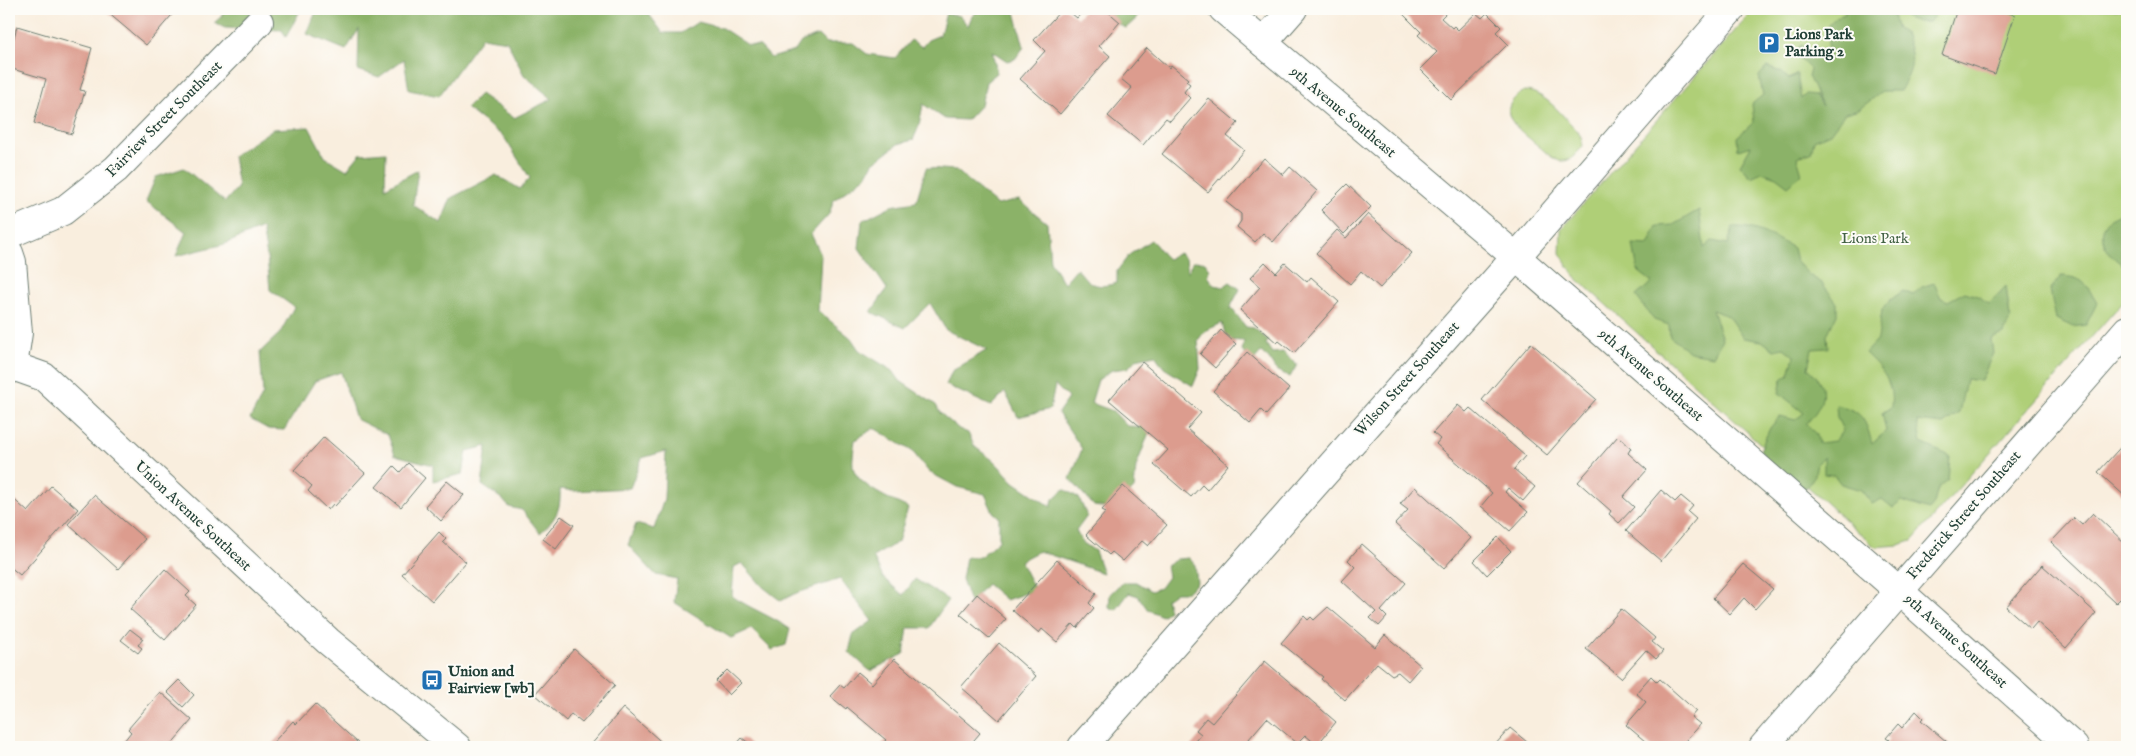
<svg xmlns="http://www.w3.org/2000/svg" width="2136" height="756" font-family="'IM FELL English',serif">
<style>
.green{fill:#afcf77;stroke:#678656}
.forest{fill:#8bb268;stroke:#55784e}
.building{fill:#dc9c8e}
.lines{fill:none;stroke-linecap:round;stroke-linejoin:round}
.street-casing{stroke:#6b7b70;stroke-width:30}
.street{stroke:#fff;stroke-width:28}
.labels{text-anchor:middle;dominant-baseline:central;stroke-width:4;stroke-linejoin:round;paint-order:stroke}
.poi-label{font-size:15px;font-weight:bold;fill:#1f3d34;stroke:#fdfcf7;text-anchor:start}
.street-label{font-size:15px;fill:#1f3d34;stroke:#fdfcf7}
.park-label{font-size:15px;fill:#436245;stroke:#fdfcf7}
</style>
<rect width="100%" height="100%" fill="#fdfcf7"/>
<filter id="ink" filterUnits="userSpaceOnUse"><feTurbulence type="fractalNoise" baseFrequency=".02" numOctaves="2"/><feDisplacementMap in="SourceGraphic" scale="10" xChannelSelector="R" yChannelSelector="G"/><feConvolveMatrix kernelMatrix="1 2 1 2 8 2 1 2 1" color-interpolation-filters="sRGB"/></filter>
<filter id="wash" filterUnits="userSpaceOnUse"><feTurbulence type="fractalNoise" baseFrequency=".0096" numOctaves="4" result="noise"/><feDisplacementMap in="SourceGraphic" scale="20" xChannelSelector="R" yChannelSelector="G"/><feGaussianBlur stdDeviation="1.12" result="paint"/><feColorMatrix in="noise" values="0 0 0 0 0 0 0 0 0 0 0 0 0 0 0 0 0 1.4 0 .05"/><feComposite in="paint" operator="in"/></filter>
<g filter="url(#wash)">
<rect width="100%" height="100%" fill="#f9eede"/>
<g class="green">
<polygon points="1754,9 2127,9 2127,297 1912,541 1899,545 1875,547 1575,277 1560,253 1561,229"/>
<path d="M1524 91C1545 91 1562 116 1577 130L1581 137 1583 146C1577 153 1571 162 1561 161 1552 160 1543 149 1536 144 1517 128 1492 111 1524 91Z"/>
</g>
<g class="forest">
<polygon points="225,9 301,9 286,37 282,30 225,28 214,23 221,17"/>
<path d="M317 9H641L648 13 663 33H681L698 22 722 28 748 45 760 46 771 58 795 51 801 42 818 35 826 43H853L867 54 895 58 911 40 922 47 928 40 940 35 946 13 960 16 968 26 972 16 980 9H1016L1015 12 1024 47 1015 59 1007 61 992 51 997 73 986 82 981 105 967 120 945 119 923 104 919 126 913 140 898 144 873 163 866 176 834 200 829 214 811 234 821 255 818 311 851 338 859 350 893 371 900 381 936 405 940 413 959 429 968 433 975 447 994 461 1014 482 1051 507 1053 499 1064 489 1079 498 1087 516 1076 531 1082 542 1095 551 1103 573 1039 551 1020 561 1035 590 1006 600 987 584 970 602 962 579 966 557H980L999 540V517L993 512 985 494 957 487 929 472 912 451 874 428 855 440C854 448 852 459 853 467 857 486 892 500 908 508L898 542 873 557 883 578 903 595 915 579 948 600 929 628H908L904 654 870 671 849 652 853 635 872 621 840 579 794 594 781 601 763 587 742 563 734 567 732 596C751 609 771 616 790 629L786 645 772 650 751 629 731 638 674 602 677 579 656 575 628 545 636 524 654 529 664 499 666 451 642 458 630 488 575 491 560 489C561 510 556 519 540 533L522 510 509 507 502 499 482 485 487 446 467 451 463 474 433 481V465L395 455 388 435 356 419 341 372 315 381 284 430 268 429 250 419 263 394 260 352 280 333 294 307 270 290 267 257 262 228 225 244 176 256 186 232 146 201 156 177 184 168 225 202 238 187 233 156 273 129 309 127 325 157 347 170 360 154 386 152 385 188 418 170 413 205 441 223 451 198 496 175 520 189 530 178 504 137 466 108 480 94 514 118 552 99 524 75 507 41 482 37 439 96 409 90 404 59 379 77 358 70 359 29 346 50 307 34Z"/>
<polygon points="1104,9 1139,9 1137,18 1126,28 1102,16"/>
<path d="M1845 9H1888L1892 11 1897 29 1905 33C1915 60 1914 67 1900 91H1883L1859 109 1845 113 1830 133 1814 140 1811 153 1797 157 1802 174 1788 186 1776 177 1762 172 1751 177 1740 165 1751 146 1738 150 1737 137 1754 122 1752 104 1763 95 1759 76 1767 67 1781 72 1789 79 1797 74 1801 99 1806 94 1815 95 1822 106 1808 76 1810 69 1794 53 1801 45 1815 53 1828 48V25L1836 17 1845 14Z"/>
<polygon points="1905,9 1940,9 1929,22 1918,22 1906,18"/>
<path d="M926 168 956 170 997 205 1019 200 1047 223 1050 261 1064 283 1077 268C1089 285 1096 289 1117 283V271L1129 255 1151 240C1158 246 1161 254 1168 259L1179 253 1186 259 1188 272 1193 261 1205 262 1210 270 1208 276 1214 285 1223 287 1230 282 1240 289 1229 310 1232 309 1246 327 1254 328 1268 340 1266 344 1272 353 1283 352 1297 365 1290 377 1275 369 1269 359 1261 352 1252 362 1242 351 1244 341 1227 340 1222 323 1205 331 1198 340 1200 369 1193 386 1164 368 1155 355 1136 359 1128 368 1112 370 1098 380 1091 403 1113 411 1127 426 1151 427 1136 467 1134 489 1113 509 1094 506 1070 479 1082 449 1058 413 1068 398 1055 385 1050 409 1018 417 1005 392 991 406 946 385 952 371 987 350 946 330 930 303 905 328 871 312 887 289 859 248 862 221 891 206 916 202Z"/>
<path d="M1699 210 1704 248 1712 241 1728 244 1733 227C1755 226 1774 237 1793 248L1796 261 1809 275 1822 283 1837 303V314L1827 335 1828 348 1812 349 1808 368C1831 388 1824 404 1806 424L1815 433 1819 443 1835 441 1843 430 1837 418 1836 405C1862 410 1866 420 1872 444L1886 431 1882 413 1891 407C1894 382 1882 369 1865 353L1878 339 1882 310 1890 300 1903 291 1913 295 1922 287 1934 283 1941 298 1948 301 1965 292 1980 297 1989 304 2006 286 2010 318 2004 334 1991 339 1993 353 1981 381 1966 379 1959 413 1943 424 1917 421 1921 443 1950 456 1948 480 1938 488 1934 504 1929 510 1902 501 1893 508 1882 499 1872 504 1861 490 1841 484 1834 475 1824 474V457L1817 463 1815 475 1805 490 1786 485 1760 450 1770 428 1780 416 1795 420 1804 413 1779 393 1782 379 1789 374 1794 356 1784 348 1774 350 1762 341 1743 338 1728 316 1712 310 1722 339 1713 356 1690 352 1670 337 1669 325 1654 320 1636 296 1652 282 1638 271 1633 244 1648 245 1657 226 1673 225Z"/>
<path d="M2127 211V267C2099 253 2090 219 2127 211Z"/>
<path d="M2061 276C2084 277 2086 284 2097 303L2086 325 2073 327 2056 319 2050 290Z"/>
<polygon points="1189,558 1195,565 1197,583 1187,592 1176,592 1166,599 1169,611 1162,616 1148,610 1138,596 1129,593 1116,610 1109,607 1110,594 1122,582 1136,582 1151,591 1160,588 1168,577 1166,566 1177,559"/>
</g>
<g id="blocks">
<g class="building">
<polygon points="109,9 177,9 146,45 107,12"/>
<polygon points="1062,9 1066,9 1077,18 1085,9 1105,9 1120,22 1099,46 1110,56 1060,114 1020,79 1045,51 1034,40"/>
<polygon points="1398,9 1450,9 1441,18 1452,28 1454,26 1458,30 1476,13 1482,18 1487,13 1501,27 1496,32 1508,44 1451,100 1420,69 1437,52 1418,35 1421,32"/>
<polygon points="1957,9 1996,9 2015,15 1995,74 1942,55"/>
<polygon points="17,26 92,48 80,90 85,91 72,134 34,123 46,79 9,68 9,57"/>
<polygon points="1147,48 1169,68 1171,65 1188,79 1186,81 1190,84 1184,92 1190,98 1170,121 1166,118 1143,145 1108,116 1132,88 1121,79"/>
<polygon points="1209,99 1238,123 1227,136 1244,150 1208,192 1162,154"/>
<polygon points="1264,158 1283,175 1290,167 1317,191 1273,242 1263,233 1255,242 1237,227 1241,221 1241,214 1226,202"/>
<polygon points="1347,184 1371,207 1344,234 1321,210"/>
<polygon points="1368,214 1412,253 1380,288 1361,271 1350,284 1316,253 1337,230 1346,238"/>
<polygon points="1265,262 1276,273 1285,263 1307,282 1311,277 1339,302 1294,353 1279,341 1277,343 1240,310 1260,287 1250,278"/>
<polygon points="1221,330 1236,344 1215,368 1200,354"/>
<polygon points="1531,343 1596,399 1547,455 1482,400"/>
<polygon points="1247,352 1289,389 1266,415 1261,410 1250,423 1213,391"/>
<polygon points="1142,362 1201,413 1187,429 1228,465 1207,490 1202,485 1191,497 1154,465 1168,450 1109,400"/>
<polygon points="1458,405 1466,412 1470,408 1525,456 1514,469 1535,487 1523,501 1508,488 1505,492 1528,512 1510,531 1481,506 1492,493 1436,444 1440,439 1433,433"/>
<polygon points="1618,436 1631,448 1628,453 1647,470 1623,497 1634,507 1619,523 1609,514 1611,511 1578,482"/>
<polygon points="324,437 365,473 335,506 333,504 328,510 308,491 312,486 294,470"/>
<polygon points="2127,440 2127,498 2098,472"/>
<polygon points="408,463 425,478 401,507 376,487 394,466 400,472"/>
<polygon points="447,481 464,495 441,521 425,506"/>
<polygon points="51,486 78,509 20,575 9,566 9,495 28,512"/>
<polygon points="1123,486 1167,525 1148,546 1142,541 1123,561 1112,552 1109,555 1086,535 1106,512 1102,510"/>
<polygon points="1415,487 1471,538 1444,568 1395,524 1408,510 1400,504"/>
<polygon points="1661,490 1675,502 1681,496 1693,506 1688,512 1696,519 1661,561 1626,531"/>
<polygon points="94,495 145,539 118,569 68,524"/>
<polygon points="2093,513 2127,545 2127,606 2120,599 2116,603 2051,542 2074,518 2082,525"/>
<polygon points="561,516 574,525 556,549 543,539"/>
<polygon points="439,532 446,539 443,542 466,562 432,601 402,574"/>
<polygon points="1498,537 1511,551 1487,575 1474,561"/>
<polygon points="1362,544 1406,583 1381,611 1387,617 1379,626 1370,618 1376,612 1342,581 1355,567 1348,560"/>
<polygon points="1057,560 1096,594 1089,603 1094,608 1077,628 1073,624 1057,642 1042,629 1039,633 1012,610"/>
<polygon points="1743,564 1773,589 1755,609 1744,598 1730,614 1713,598"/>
<polygon points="2042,565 2096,613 2066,648 2037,622 2031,629 2006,607"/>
<polygon points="165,569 190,592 186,596 196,605 165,640 130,609"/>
<polygon points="977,594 1006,619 989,638 960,614"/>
<polygon points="1328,607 1375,647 1385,635 1421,666 1408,681 1398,672 1392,675 1377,663 1345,700 1321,679 1323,677 1281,643 1304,616 1308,620 1311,617 1314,620"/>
<polygon points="1621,609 1655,638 1652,642 1663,651 1656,659 1646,650 1621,678 1586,649"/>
<polygon points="130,629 143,639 138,645 142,648 138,653 121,640"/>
<polygon points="999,643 1036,676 999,720 961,687"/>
<polygon points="574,649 615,685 582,723 571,714 566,721 535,694"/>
<polygon points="894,659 980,733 968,747 884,747 882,744 886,740 847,707 846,709 830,696 840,685 844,688 858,672 872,684"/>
<polygon points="1265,661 1336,722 1318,744 1317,745 1305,735 1297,743 1267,718 1242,747 1190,747 1201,734 1196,730 1206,718 1212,723"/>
<polygon points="727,670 741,683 729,695 716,681"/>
<polygon points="1651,676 1657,682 1660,679 1696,711 1691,717 1700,724 1680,747 1674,747 1670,744 1667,747 1652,747 1626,725 1646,702 1636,693"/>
<polygon points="179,680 194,695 183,707 167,692"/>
<polygon points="160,692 192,720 169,747 121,747 120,746 131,732 128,729"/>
<polygon points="315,704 358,743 354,747 269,747 293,721 296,724"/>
<polygon points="623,708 667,747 589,747"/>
<polygon points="1916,711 1923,718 1921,720 1953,747 1883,747 1889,740 1886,738 1898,724 1902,728"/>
<polygon points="1510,728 1533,747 1493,747"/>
<polygon points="742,738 754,747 734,747"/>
</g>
</g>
</g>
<g filter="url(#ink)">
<use href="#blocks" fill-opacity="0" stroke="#6b7b70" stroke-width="1"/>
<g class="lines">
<g class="street-casing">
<g id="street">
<polyline points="1223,9 1516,257 1898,590 2074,747"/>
<polyline points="1263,43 1293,9"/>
<polyline points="9,234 63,211 116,169 259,22"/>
<polyline points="9,253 12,262 18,333 13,366"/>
<polyline points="13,366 44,377 328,641 457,747"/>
<polyline points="1082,747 1516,257 1731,9"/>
<polyline points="1763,747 2127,330"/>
</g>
</g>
<use href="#street" class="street"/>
</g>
</g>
<defs>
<g id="parking-square" transform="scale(1.125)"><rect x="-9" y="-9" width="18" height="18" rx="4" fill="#1f6fb2" stroke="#fdfcf7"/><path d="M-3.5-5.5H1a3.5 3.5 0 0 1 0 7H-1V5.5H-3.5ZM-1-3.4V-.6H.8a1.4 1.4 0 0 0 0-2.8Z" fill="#fff"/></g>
<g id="bus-square" transform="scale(1.125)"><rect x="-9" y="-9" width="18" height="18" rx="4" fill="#1f6fb2" stroke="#fdfcf7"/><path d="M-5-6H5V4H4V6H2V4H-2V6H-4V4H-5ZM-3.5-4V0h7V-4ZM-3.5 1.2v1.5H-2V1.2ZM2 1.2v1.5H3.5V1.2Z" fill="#fff"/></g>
</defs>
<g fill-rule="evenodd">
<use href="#parking-square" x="1769" y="43"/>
<use href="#bus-square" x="432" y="680"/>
</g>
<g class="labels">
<g class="poi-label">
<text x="1785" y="34">Lions Park<tspan x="1785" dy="17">Parking 2</tspan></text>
<text x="448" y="671">Union and<tspan x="448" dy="17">Fairview [wb]</tspan></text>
</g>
<g class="street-label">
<text transform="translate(1343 112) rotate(40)">9th Avenue Southeast</text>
<text transform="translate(164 119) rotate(-45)">Fairview Street Southeast</text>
<text transform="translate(1651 375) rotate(41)">9th Avenue Southeast</text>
<text transform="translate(1407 379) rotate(-48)">Wilson Street Southeast</text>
<text transform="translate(1964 515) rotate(-49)">Frederick Street Southeast</text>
<text transform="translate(193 516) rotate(43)">Union Avenue Southeast</text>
<text transform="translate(1956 641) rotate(42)">9th Avenue Southeast</text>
</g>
<g class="park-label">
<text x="1875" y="238">Lions Park</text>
</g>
</g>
<rect width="2136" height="756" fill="none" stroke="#fdfcf7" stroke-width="30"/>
</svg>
